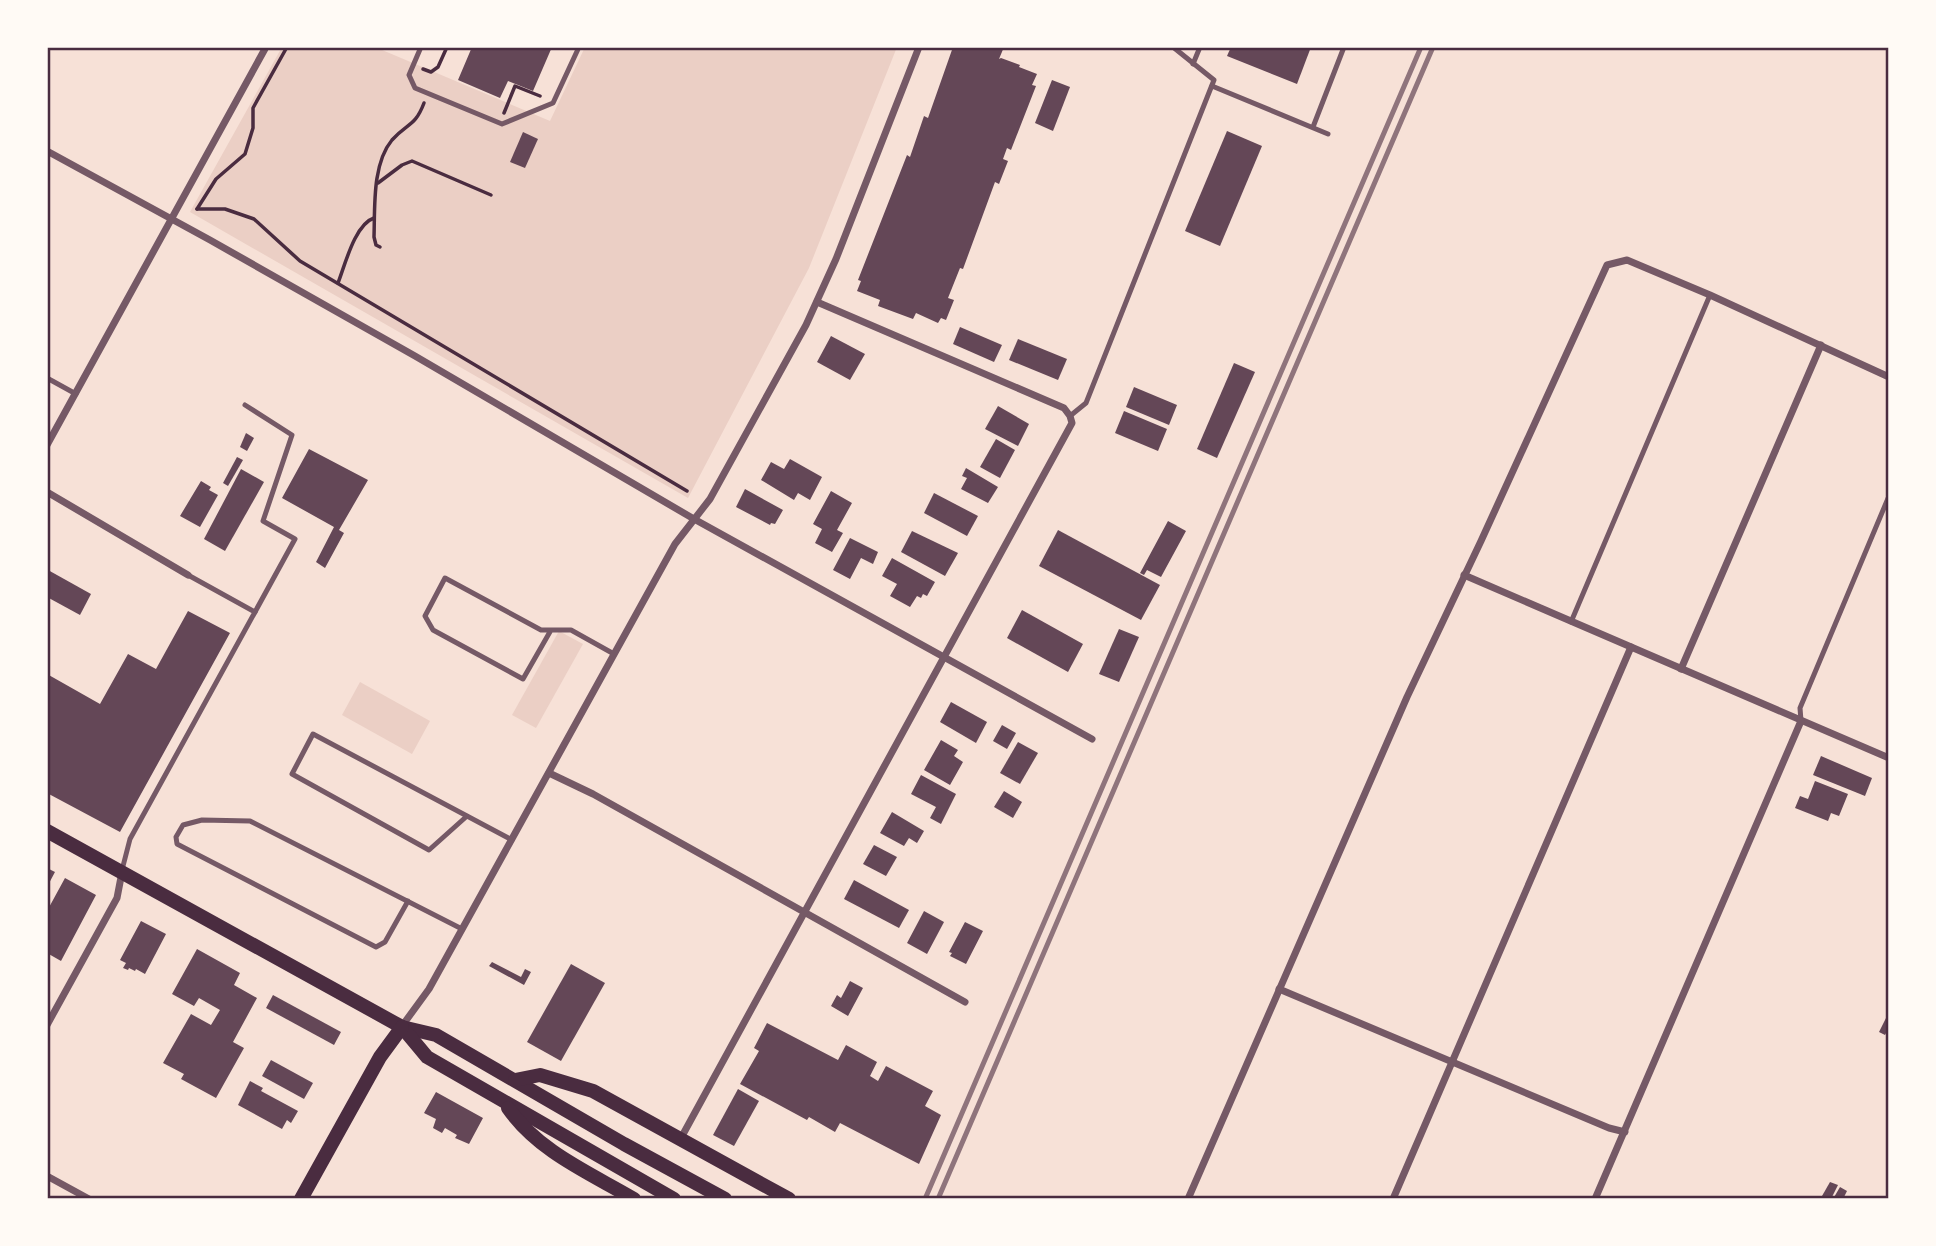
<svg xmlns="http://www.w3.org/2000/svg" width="1936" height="1246" font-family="'Titillium Web',sans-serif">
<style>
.green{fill:#ebcfc5}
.building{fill:#644757}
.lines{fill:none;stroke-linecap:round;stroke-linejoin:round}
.path{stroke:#4a2c40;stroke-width:3.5}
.service{stroke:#755966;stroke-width:5}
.minor{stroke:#755966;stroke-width:7}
.secondary{stroke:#4a2c40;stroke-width:14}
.rail{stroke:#8f747c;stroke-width:5}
.neatline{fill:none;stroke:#4a2c40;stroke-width:2.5}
</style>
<rect width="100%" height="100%" fill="#f7e1d7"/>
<g class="green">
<polygon points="282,47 375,47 550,121 585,47 897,47 809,268 688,498 190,212"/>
<polygon points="559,631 583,644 536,728 512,715"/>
<polygon points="360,682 430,721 412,754 342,715"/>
</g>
<g class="building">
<polygon points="472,47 552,47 533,91 508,81 500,98 458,80"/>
<polygon points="953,47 1004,47 999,59 1001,58 1020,65 1019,67 1037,74 1032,85 1036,86 1011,150 1007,148 1003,159 1008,161 999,184 995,182 963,269 960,268 948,298 954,300 946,320 941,318 938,323 916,313 913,319 878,306 880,300 857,291 861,281 858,280 907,155 910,157 924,116 928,118"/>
<polygon points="1231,47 1311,47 1297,84 1227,56"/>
<polygon points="1052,80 1070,87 1053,131 1035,123"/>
<polygon points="1227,131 1262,146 1220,246 1185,231"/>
<polygon points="523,132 538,139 525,168 510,162"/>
<polygon points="960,327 1002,345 994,362 953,344"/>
<polygon points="831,336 865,354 850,380 817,362"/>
<polygon points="1018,339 1067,359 1058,380 1009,360"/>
<polygon points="1234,363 1255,372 1217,458 1197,449"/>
<polygon points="1134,387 1177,405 1169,425 1126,407"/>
<polygon points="998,406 1029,424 1018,446 985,429"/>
<polygon points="1124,411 1167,429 1158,451 1115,433"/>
<polygon points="246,433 254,438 247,451 240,447"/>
<polygon points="996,439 1015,450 1000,478 980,467"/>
<polygon points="309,449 368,480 339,530 344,533 325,568 316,562 334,527 282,498"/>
<polygon points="237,457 243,460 228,486 223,483"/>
<polygon points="790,459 822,477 810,500 798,493 794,500 761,480 771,462 784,469"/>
<polygon points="966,468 998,487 988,503 961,489 967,478 962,476"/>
<polygon points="241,469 264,482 225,551 204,539"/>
<polygon points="201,481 211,487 209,490 218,495 200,527 180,516"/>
<polygon points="745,489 783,510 775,524 771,523 770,525 736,507"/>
<polygon points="831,491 852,503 837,530 843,533 832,552 815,543 822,529 813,524"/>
<polygon points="934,493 978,516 967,536 924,513"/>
<polygon points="1168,521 1186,531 1161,577 1147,570 1144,575 1140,573"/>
<polygon points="1058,530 1160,585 1141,620 1039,566"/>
<polygon points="912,531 958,553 945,576 901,552"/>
<polygon points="850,538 878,552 873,564 861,558 850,579 833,570"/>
<polygon points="892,558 935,582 927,596 923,594 921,598 917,596 910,607 890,596 897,584 882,576"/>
<polygon points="48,570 91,594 80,615 47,597"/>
<polygon points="1022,610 1083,644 1068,672 1007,638"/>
<polygon points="188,611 230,633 120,832 47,793 47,674 100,704 128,654 156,669"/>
<polygon points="1119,629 1139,637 1119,682 1099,674"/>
<polygon points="951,702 987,722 976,743 940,722"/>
<polygon points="1002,725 1016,733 1007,749 993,741"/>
<polygon points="941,740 958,750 954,756 963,762 950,785 924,770"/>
<polygon points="1018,742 1038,753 1020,784 1000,773"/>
<polygon points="1821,756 1872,778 1865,796 1813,775"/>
<polygon points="921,775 956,794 941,824 930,818 936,807 911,794"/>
<polygon points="1815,781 1848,794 1839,816 1831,813 1828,821 1795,808 1800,796 1808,799"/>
<polygon points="1004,791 1022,802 1013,818 994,807"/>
<polygon points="892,812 924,831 917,843 909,838 904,846 880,833"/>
<polygon points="874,845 897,857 886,876 863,864"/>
<polygon points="47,868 55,872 47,887"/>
<polygon points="65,878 96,895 61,961 47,953 49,935 47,934 47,911"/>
<polygon points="854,880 909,910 899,928 844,899"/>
<polygon points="924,911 944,922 927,954 907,943"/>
<polygon points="141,921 166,934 145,974 136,969 135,971 129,968 128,970 123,968 126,963 120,960"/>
<polygon points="965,922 983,931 966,964 950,956 952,953 949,952"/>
<polygon points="197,949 240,973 234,985 257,998 233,1042 244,1048 216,1098 181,1079 184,1074 163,1063 191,1014 211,1025 220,1010 199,998 194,1006 172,994"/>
<polygon points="492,962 521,977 525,969 531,972 524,985 489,966"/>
<polygon points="571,964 605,983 561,1061 527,1042"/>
<polygon points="850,981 863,988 848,1016 831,1006 837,995 841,998"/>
<polygon points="273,995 341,1032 334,1045 266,1008"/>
<polygon points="1886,1018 1889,1019 1889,1028 1885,1035 1879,1032"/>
<polygon points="767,1023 838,1060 846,1045 877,1062 870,1076 878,1081 886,1066 933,1091 925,1106 941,1115 919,1164 840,1123 835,1132 809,1117 807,1120 740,1084 759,1051 754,1048"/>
<polygon points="271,1060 313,1083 304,1099 262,1076"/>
<polygon points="250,1081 263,1088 261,1091 298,1111 291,1123 287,1120 282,1129 238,1105"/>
<polygon points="738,1089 759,1101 734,1146 713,1135"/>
<polygon points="436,1092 483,1118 469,1144 455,1138 457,1135 445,1128 442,1133 433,1128 436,1119 424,1113"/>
<polygon points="1830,1182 1838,1185 1831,1199 1828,1199 1822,1196"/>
<polygon points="1840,1187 1847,1191 1843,1199 1833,1199"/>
</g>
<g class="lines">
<g class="path">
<polyline points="423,69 431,72 438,67 447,47"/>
<polyline points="504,113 515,86 540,96"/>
<polyline points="378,183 402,165 412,161 491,195"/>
<polyline points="197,209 225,209 254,219 300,261 687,491"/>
<polyline points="197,209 216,179 245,154 253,128 253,108 287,47"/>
<path d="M380 247 376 245 374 237C375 208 372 164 392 140 407 123 415 127 424 103"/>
<path d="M338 283C345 265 355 224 374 218"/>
</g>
<g class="service">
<polyline points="421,47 409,75 415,88 502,124 553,103 579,47"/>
<polyline points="1193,64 1200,47"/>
<polyline points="1212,86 1328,134"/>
<polyline points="1313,127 1344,47"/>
<polyline points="47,378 76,394"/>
<polyline points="245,405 292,435 263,521 295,539 255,612"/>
<polyline points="1070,416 1086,403 1214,80 1173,47"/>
<polyline points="1571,622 1710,295"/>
<polyline points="551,630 523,679 433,630 425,616 445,578 541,630 571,630 614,654"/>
<polyline points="1801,721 1800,708 1889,496"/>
<polyline points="467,816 429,850 292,774 313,734 512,840"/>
<polyline points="122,870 130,839 255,612 188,575"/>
<polyline points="408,901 385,942 376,947 177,844 176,837 183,825 202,820 250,821 462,929"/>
</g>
<g class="minor">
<polyline points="47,151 210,240 415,356 694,519 1092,739"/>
<polyline points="47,445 266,47"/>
<polyline points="47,492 188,575"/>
<polyline points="1464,575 1889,758"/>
<polyline points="1681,669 1821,345"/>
<polyline points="549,773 593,794 965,1002"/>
<polyline points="1279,989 1609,1128 1625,1132"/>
<polyline points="47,1025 117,898 122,872"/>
<polyline points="402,1026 429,989 675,544 710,499 806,325 836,259 919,47"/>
<polyline points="681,1138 1072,423 1070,416 1064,408 817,302"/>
<polyline points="47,1176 89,1199"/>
<polyline points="1188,1199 1407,697 1481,541 1607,265 1627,260 1710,295 1889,377"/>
<polyline points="1393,1199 1631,647"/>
<polyline points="1595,1199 1801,721"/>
</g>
<g class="secondary">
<polyline points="47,831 402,1027 436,1035 624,1144 725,1199"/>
<polyline points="402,1027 427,1057 674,1199"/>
<polyline points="515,1080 540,1075 593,1091 789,1199"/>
<path d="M508 1108C539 1152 590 1173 634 1199"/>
<polyline points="301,1199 380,1057 402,1027"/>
</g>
<g class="rail">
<polyline points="925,1199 1421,47"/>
<polyline points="938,1199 1433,47"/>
</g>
</g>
<rect width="1936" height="1246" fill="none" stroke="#fffaf5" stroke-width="98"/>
<rect x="49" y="49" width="1838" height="1148" class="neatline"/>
</svg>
